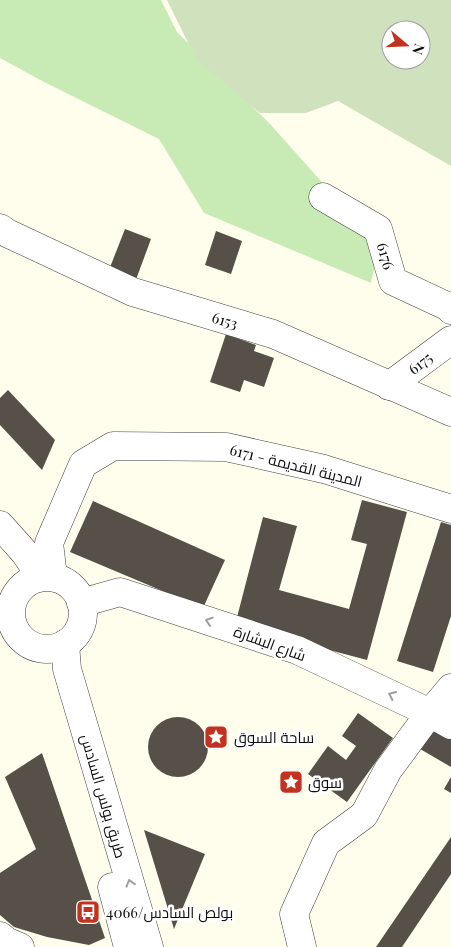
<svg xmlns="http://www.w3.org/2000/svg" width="451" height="947" font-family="'Playfair Display',Cairo,serif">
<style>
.green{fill:#c8ebb5}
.cemetery{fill:#d0e1bd;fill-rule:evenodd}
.building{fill:#565049}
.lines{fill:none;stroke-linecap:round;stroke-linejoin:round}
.minor-casing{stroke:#404040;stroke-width:29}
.minor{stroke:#fff;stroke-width:28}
.oneway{stroke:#9e9e9e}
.labels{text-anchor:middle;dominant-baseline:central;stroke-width:5;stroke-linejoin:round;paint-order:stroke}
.street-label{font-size:15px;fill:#0d0d0d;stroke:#fff}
.poi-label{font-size:15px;fill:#0d0d0d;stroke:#fff;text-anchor:start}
</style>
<rect width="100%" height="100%" fill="#fffeed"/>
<polygon class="green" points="0,0 161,0 177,32 270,124 379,246 371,283 204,213 159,139 44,82 0,58"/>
<path class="cemetery" d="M167 0H451V166L338 101 306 113H260L196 59ZM391 30H421V60H391Z"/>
<g class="building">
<polygon points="125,229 151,239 134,285 107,275"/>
<polygon points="216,231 242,241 231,274 205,265"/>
<polygon points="226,334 256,345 254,351 274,358 264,387 244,380 240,392 210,382"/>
<polygon points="8,390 55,440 42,470 0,425 0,398"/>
<polygon points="362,500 407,512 367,660 235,625 263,517 297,526 279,590 349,609 367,544 351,540"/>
<polygon points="93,501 225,560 203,608 70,552"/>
<polygon points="441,522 451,525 451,616 433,672 397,661"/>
<polygon points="358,713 393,738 347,802 308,774 328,746 346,760 356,746 342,736"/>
<circle cx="178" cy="747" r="30"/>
<polygon points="428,724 451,738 451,767 415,746"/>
<polygon points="42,753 105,938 89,945 47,937 14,927 0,915 0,873 36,849 5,777"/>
<polygon points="451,777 451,793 444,789"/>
<polygon points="144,830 205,854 174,929"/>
<polygon points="451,837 451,874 402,947 376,947"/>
</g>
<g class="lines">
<g class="minor-casing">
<g id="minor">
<polyline points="323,197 378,229 393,281 449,307 451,310"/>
<polyline points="0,228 7,233 133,292 273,334 451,412"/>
<polyline points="389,386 451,340"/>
<polyline points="0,525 25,553 41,577"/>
<polyline points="53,577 49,543 83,464 113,446 226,447 324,469 451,509"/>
<circle cx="47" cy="613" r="36"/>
<polyline points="81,603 120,592 297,650 430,713 451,725"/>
<polyline points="65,644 67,669 149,947"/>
<polyline points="112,887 128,947"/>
<polyline points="0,936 6,941 20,947"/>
<polyline points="302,947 294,914 326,843 364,815 388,770 430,713 451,688"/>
</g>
</g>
<use href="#minor" class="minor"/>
</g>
<defs><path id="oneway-chevron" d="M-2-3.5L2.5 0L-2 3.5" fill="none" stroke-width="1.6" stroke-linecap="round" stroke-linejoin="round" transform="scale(1.25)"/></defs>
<g class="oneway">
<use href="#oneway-chevron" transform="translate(209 621) rotate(-162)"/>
<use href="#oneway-chevron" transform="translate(392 695) rotate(-155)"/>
<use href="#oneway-chevron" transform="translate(130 883) rotate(-106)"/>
</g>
<defs>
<g id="sight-square" transform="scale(1.25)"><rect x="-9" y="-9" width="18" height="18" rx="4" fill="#c13220" stroke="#fff"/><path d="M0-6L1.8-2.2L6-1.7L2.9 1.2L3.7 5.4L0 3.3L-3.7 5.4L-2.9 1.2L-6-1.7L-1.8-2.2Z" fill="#fff"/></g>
<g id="bus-square" transform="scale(1.25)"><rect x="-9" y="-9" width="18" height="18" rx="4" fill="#c13220" stroke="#fff"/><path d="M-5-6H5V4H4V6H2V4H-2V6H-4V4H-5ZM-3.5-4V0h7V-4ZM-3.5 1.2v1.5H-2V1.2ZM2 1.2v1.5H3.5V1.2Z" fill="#fff"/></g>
</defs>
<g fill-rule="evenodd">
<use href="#sight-square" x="216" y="737"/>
<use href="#sight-square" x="291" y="782"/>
<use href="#bus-square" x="88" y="912"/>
</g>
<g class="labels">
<g class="street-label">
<text transform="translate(386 256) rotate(74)">6176</text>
<text transform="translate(225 320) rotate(17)">6153</text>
<text transform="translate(420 363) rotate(-37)">6175</text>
<text transform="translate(296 465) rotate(14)">المدينة القديمة - 6171</text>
<text transform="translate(270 643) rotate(20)">شارع البشارة</text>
<text transform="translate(104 796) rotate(74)">طريق بولس السادس</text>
</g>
<g class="poi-label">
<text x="234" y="737">ساحة السوق</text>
<text x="308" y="782">سوق</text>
<text x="106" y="912">بولص السادس/4066</text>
</g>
</g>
<g transform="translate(406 45) rotate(109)"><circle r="24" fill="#ffffff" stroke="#9e9e9e"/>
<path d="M0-4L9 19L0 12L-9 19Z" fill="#c13220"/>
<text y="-8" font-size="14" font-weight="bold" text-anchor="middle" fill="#0d0d0d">N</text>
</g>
</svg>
